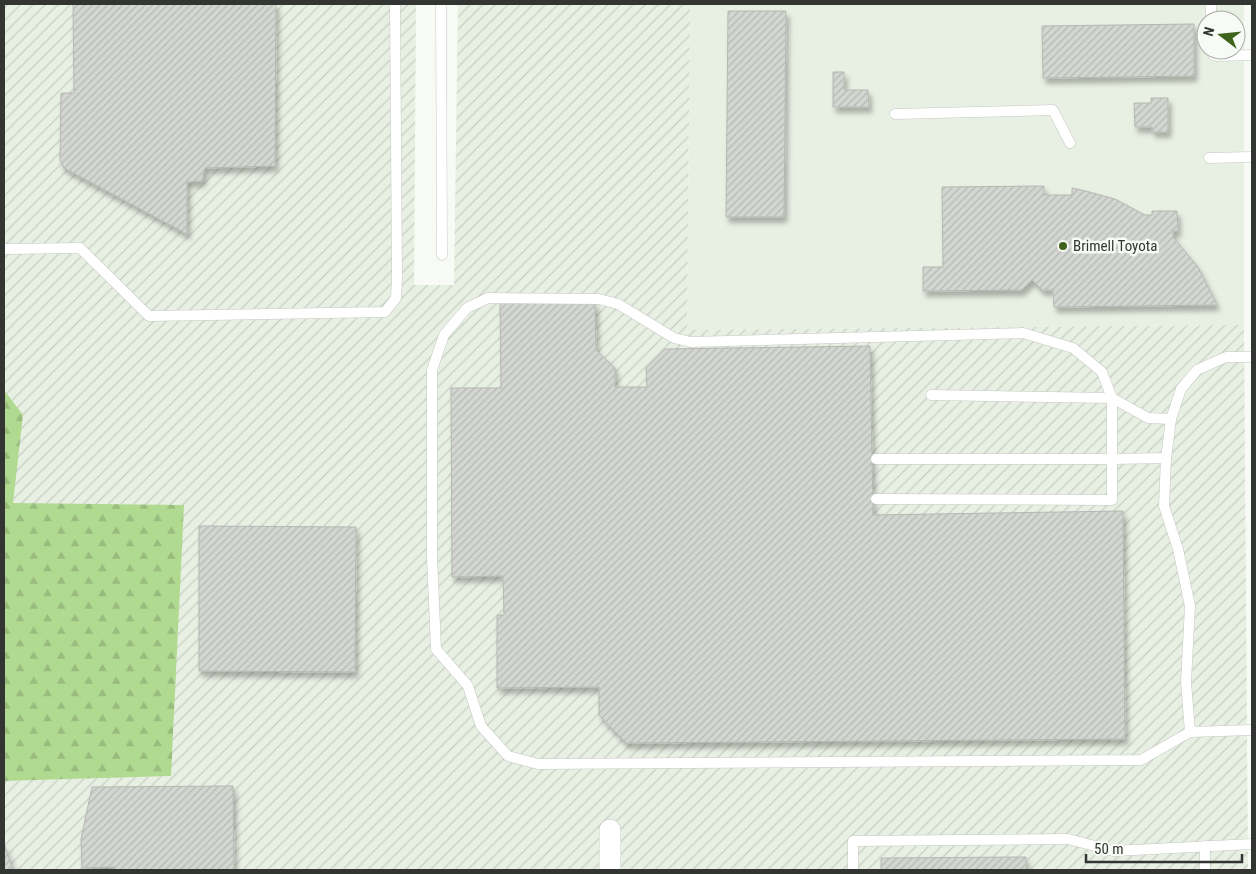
<svg xmlns="http://www.w3.org/2000/svg" width="1256" height="874" font-family="'Roboto Condensed',sans-serif">
<style>
.built{fill:#e8efe3;fill-rule:evenodd}
.industrial{fill:url(#industrial-furrows)}
.forest{fill:url(#forest-firs)}
.building{fill:url(#building-hatch);stroke:#b5b8b3;filter:url(#shadow)}
.lines{fill:none;stroke-linecap:round;stroke-linejoin:round}
.service-casing{stroke:#c6c9c4;stroke-width:11}
.minor-casing{stroke:#c6c9c4;stroke-width:22}
.service{stroke:#fff;stroke-width:10}
.minor{stroke:#fff;stroke-width:21}
.poi-dot{fill:#3f631a;stroke:#f8fbf5;stroke-width:2}
.labels{text-anchor:middle;dominant-baseline:central;stroke-width:5;stroke-linejoin:round;paint-order:stroke}
.poi-label{font-size:15px;fill:#333533;stroke:#f8fbf5;text-anchor:start}
</style>
<defs>
<pattern id="industrial-furrows" width="10" height="10" patternUnits="userSpaceOnUse" patternTransform="scale(1.25)"><rect width="10" height="10" fill="#e8efe3"/><path d="M-1 1l2-2M0 10L10 0M9 11l2-2" fill="none" stroke="#c7cec3"/></pattern>
<pattern id="forest-firs" width="22" height="20" patternUnits="userSpaceOnUse" patternTransform="scale(1.25)"><rect width="22" height="20" fill="#b1da91"/><path d="M5 1l3.5 6h-7zM16 11l3.5 6h-7z" fill="#99bc7e"/></pattern>
<pattern id="building-hatch" width="6" height="6" patternUnits="userSpaceOnUse" patternTransform="scale(1.25)"><rect width="6" height="6" fill="#d3d6d1"/><path d="M-1 1l2-2M0 6l6-6M5 7l2-2" fill="none" stroke="#b6b8b4"/></pattern>
<filter id="shadow"><feDropShadow dx="3" dy="5.5" stdDeviation="2.5" flood-color="#0004"/></filter>
</defs>
<rect width="100%" height="100%" fill="#f8fbf5"/>
<path class="built" d="M690 4H1244V325L687 330ZM1206 20H1236V50H1206Z"/>
<polygon class="industrial" points="4,4 416,4 414,285 454,285 458,4 690,4 687,330 1244,325 1248,870 4,870 4,781 171,776 4,514"/>
<polygon class="forest" points="4,390 23,415 13,503 184,505 171,776 4,781"/>
<g class="building">
<polygon points="73,4 276,4 275,166 205,168 202,181 187,182 187,234 64,168 60,160 61,93 74,93"/>
<polygon points="728,11 786,11 784,217 726,217"/>
<polygon points="1194,24 1194,76 1043,78 1042,26"/>
<polygon points="833,72 844,72 844,90 868,90 869,107 833,107"/>
<polygon points="1151,98 1168,98 1168,132 1152,132 1152,127 1135,127 1134,103 1151,103"/>
<polygon points="1044,186 1044,195 1072,195 1072,188 1082,190 1115,199 1145,215 1152,215 1152,211 1177,211 1178,231 1173,231 1173,237 1198,267 1217,305 1054,307 1053,290 1042,290 1032,280 1022,290 923,291 923,267 943,267 942,187"/>
<polygon points="595,302 596,350 615,368 615,387 647,387 646,368 665,349 870,346 873,515 1123,511 1125,739 626,743 599,715 599,687 497,688 497,615 504,615 503,576 452,577 451,388 501,388 500,303"/>
<polygon points="199,526 356,527 355,672 199,671"/>
<polygon points="233,786 234,870 115,870 115,867 82,868 81,839 92,787"/>
<polygon points="4,843 13,870 4,870"/>
<polygon points="1026,857 1026,870 881,870 881,858"/>
</g>
<g class="lines">
<g class="service-casing">
<g id="service">
<polyline points="441,4 442,255"/>
<polyline points="1211,4 1211,20"/>
<polyline points="1211,50 1213,55 1217,56 1252,55"/>
<polyline points="895,114 1053,110 1070,143"/>
<polyline points="1209,158 1252,157"/>
<polyline points="4,249 80,248 149,316 385,312 396,298 397,277 395,4"/>
<polyline points="931,395 1112,398 1148,418 1171,419"/>
<polyline points="1166,458 1112,459 1112,398 1102,372 1073,348 1023,333 691,342 674,338 618,304 599,299 488,298 467,308 444,335 432,370 432,557 436,649 468,686 481,726 508,756 538,764 1141,760 1190,732 1252,730"/>
<polyline points="876,499 1112,500 1112,459 876,459"/>
<polyline points="1190,732 1186,682 1190,606 1178,549 1164,506 1166,458 1171,419 1181,389 1197,370 1226,357 1252,357"/>
<polyline points="1205,846 1205,870"/>
<polyline points="853,870 853,841 1068,839 1114,851 1252,844"/>
</g>
</g>
<g class="minor-casing">
<polyline id="minor" points="610,830 610,870"/>
</g>
<use href="#service" class="service"/>
<use href="#minor" class="minor"/>
</g>
<circle class="poi-dot" cx="1063" cy="246" r="5"/>
<g class="labels">
<g class="poi-label">
<text x="1073" y="246">Brimell Toyota</text>
</g>
</g>
<rect width="1256" height="874" fill="none" stroke="#333533" stroke-width="10"/>
<g transform="translate(1221 35) rotate(286)"><circle r="24" fill="#f8fbf5" stroke="#a9aca7"/>
<path d="M0-4L9 19L0 12L-9 19Z" fill="#3f631a"/>
<text y="-8" font-size="14" font-weight="bold" text-anchor="middle" fill="#333533">N</text>
</g>
<path d="M1086 854v8h156v-8" fill="none" stroke="#333533" stroke-width="2.5"/>
<text x="1094" y="854" font-size="15" fill="#333533" stroke="#f8fbf5" stroke-width="4" paint-order="stroke">50 m</text>
</svg>
